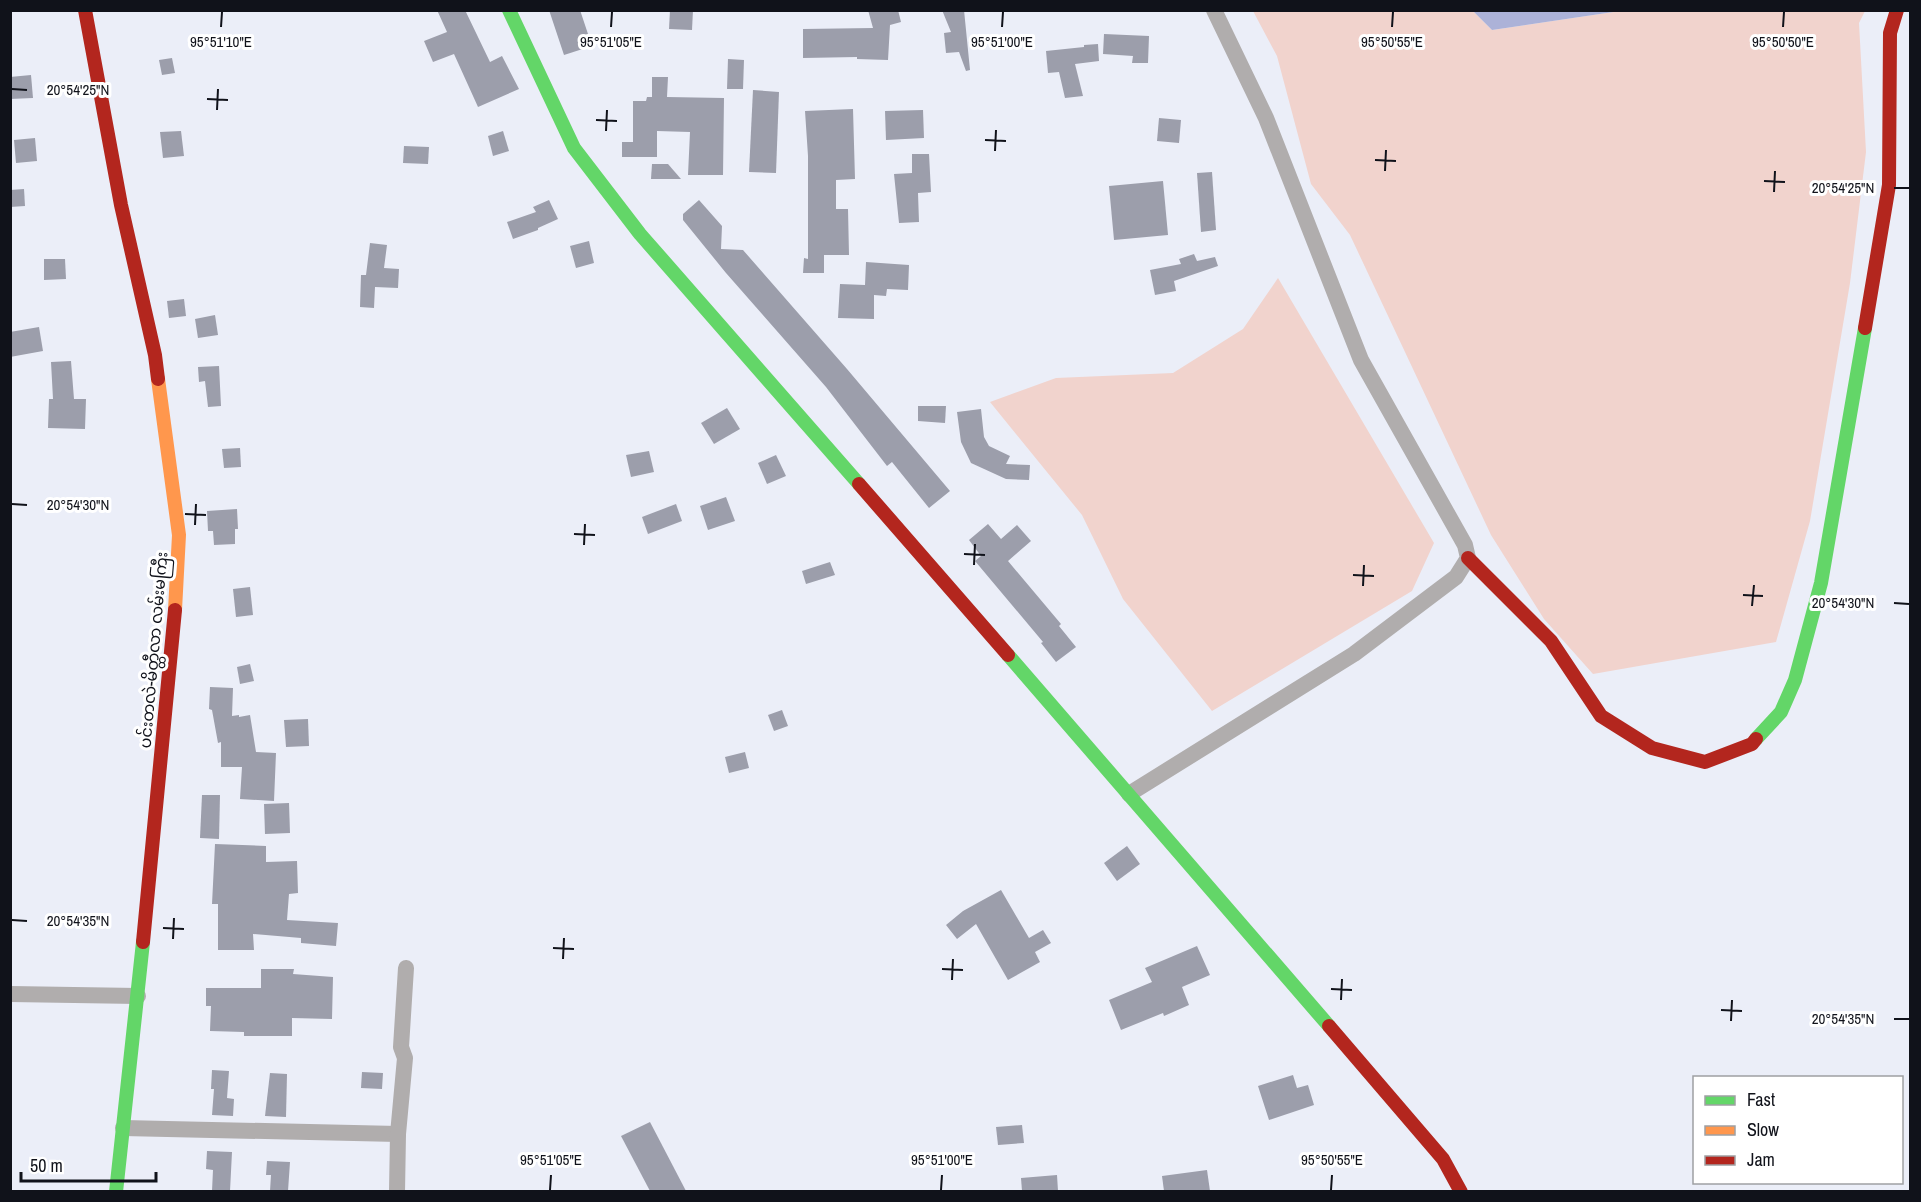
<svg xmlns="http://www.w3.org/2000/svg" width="1921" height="1202" font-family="'Archivo Narrow','Noto Sans Myanmar',sans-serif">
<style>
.green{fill:#f1d3cd}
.water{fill:#acb2d8}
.building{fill:#9c9eab}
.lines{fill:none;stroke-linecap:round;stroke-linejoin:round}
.street{stroke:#b0adad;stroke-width:16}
.fast{stroke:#63d668;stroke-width:14}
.slow{stroke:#ff974d;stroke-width:14}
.jam{stroke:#b3261e;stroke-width:14}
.ticks{fill:none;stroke:#10121a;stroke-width:2}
.labels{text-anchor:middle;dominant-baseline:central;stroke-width:6;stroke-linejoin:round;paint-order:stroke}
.street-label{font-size:16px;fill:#10121a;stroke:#fff}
.ticks-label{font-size:15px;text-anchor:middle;fill:#10121a;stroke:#fff;stroke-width:6;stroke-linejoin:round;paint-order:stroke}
</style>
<rect width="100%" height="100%" fill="#ebeef8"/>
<g class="green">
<polygon points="1253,11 1473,11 1492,30 1620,11 1865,11 1859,23 1866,152 1850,283 1810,521 1776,642 1593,674 1544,619 1491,535 1350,235 1311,184 1277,56"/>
<polygon points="1278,278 1434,543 1412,591 1212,711 1123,599 1082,515 990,402 1056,378 1173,373 1243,329"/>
</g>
<polygon class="water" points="1473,11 1620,11 1492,30"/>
<g class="building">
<polygon points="437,10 465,10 490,62 502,56 519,89 478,107 454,54 433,62 424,41 447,32"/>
<polygon points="549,10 580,10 592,46 564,55"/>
<polygon points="670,10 693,10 692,30 669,29"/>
<polygon points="868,10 898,10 901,22 890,25 888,60 857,59 857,57 803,58 803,29 873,28"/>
<polygon points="942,10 964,10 970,70 966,71 959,52 946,53 944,33 951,32"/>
<polygon points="1104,34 1149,36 1148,63 1132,63 1133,56 1103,54"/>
<polygon points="1098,44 1099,61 1075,64 1083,96 1065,98 1059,72 1048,73 1046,51 1084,47 1084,45"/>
<polygon points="172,58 175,73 162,75 159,60"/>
<polygon points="728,59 744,60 743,89 727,89"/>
<polygon points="31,75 33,98 10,99 10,77"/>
<polygon points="652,77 668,77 667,97 724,98 723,175 688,175 690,132 657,131 657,157 622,157 622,142 633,142 633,101 646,101 647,97 652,97"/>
<polygon points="753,90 779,92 776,173 749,172"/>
<polygon points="853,109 855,179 836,180 836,209 848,209 849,255 824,255 824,273 803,273 804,258 808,259 808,156 805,111"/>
<polygon points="923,110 924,138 886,140 885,111"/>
<polygon points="1159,118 1181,120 1179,143 1157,141"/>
<polygon points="181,131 184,156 163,158 160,132"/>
<polygon points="503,131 509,151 493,156 488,136"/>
<polygon points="35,138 37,161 16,163 14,140"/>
<polygon points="404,146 429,147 428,164 403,163"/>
<polygon points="912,154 929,154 931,192 918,193 919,222 899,223 894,174 912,173"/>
<polygon points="652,164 668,164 681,179 651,179"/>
<polygon points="1212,172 1216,230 1201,232 1197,173"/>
<polygon points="1163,181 1168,235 1114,240 1109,186"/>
<polygon points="24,189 25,206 10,207 10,190"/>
<polygon points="549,200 558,219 538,228 538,230 513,239 507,222 536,212 533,207"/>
<polygon points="699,200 722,226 721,249 743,250 847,369 950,491 929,508 892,462 887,466 826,387 726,273 683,220 683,214"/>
<polygon points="589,241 594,263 576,268 570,246"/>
<polygon points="370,243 387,245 384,268 399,269 398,288 375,287 374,308 360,307 361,275 366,275"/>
<polygon points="1194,254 1197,261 1215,257 1218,266 1174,281 1176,291 1155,295 1150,270 1181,264 1179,259"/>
<polygon points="44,259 65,259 66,279 44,280"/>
<polygon points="866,262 909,265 908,290 887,289 886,296 874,295 874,319 838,318 840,284 865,285"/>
<polygon points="184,299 186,316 169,318 167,301"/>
<polygon points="215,315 218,335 198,338 195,319"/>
<polygon points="39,327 43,351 10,357 10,332"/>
<polygon points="71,361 74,399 86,399 85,429 48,428 49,399 53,399 51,362"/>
<polygon points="219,366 221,406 208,407 205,381 199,382 198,367"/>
<polygon points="918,406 946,406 945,423 918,421"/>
<polygon points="727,408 740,429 714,444 701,423"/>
<polygon points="981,409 984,437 989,446 1010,456 1006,464 1030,465 1029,480 1006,479 971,463 961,442 957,412"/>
<polygon points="240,448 241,467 224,468 222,449"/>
<polygon points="649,451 654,472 631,477 626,455"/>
<polygon points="776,455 786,476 767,484 758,463"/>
<polygon points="726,497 735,521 708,530 700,506"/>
<polygon points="676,504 682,521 648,534 642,517"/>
<polygon points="237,509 238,529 235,529 235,544 214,545 213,531 208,531 207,511"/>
<polygon points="988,524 1001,539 1017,525 1031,541 1008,561 1061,624 1059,626 1076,647 1056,662 1041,643 1043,642 975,561 981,556 969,540"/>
<polygon points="830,562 835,575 806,584 802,571"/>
<polygon points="250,587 253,615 236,617 233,589"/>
<polygon points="250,664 254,681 240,684 237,667"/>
<polygon points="210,687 233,688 232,716 239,715 239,717 250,715 256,752 276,753 274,801 240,799 242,767 221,767 221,742 218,743 212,710 209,709"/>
<polygon points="782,710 788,726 774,731 768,715"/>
<polygon points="308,719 309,746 286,747 284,720"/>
<polygon points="745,752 749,768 729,773 725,757"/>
<polygon points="202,795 220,795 219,839 200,838"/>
<polygon points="289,803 290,833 265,834 264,804"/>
<polygon points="215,844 266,846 266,862 297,861 298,893 289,894 287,920 338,923 336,946 301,943 301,938 253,934 254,950 218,950 218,904 212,904"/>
<polygon points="1127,846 1140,864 1117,881 1104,863"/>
<polygon points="1001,890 1029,938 1043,930 1051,943 1035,952 1040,962 1008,980 976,924 957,939 946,925 963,911"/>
<polygon points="1197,946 1210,975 1182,987 1189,1005 1164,1016 1163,1013 1121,1030 1109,1000 1152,982 1145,968"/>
<polygon points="261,969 294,969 293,974 333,977 332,1019 292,1018 292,1036 244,1036 244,1032 210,1031 211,1006 206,1006 206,988 261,988"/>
<polygon points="212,1070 229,1071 227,1098 234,1099 233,1116 212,1115 214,1089 211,1089"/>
<polygon points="362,1072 383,1073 382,1089 361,1088"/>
<polygon points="270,1073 287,1074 286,1117 265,1116"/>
<polygon points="1293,1075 1297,1088 1308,1085 1314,1105 1269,1120 1258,1086"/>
<polygon points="650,1122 686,1191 650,1191 621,1136"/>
<polygon points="1022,1125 1024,1143 998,1145 996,1127"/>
<polygon points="207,1151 232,1152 230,1191 212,1191 213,1170 206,1169"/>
<polygon points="267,1161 290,1162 288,1191 270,1191 271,1175 266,1175"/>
<polygon points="1207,1170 1210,1191 1164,1191 1162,1176"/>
<polygon points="1057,1175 1058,1191 1022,1191 1021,1178"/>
</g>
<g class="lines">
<g class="street">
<polyline points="1129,794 1354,654 1456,577 1468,558 1465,545 1361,360 1266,118 1214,10"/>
<polyline points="10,994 138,996"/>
<polyline points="123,1128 398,1134"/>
<polyline points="397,1192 398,1134 405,1058 401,1047 406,968"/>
</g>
<g class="fast">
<polyline points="509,10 574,148 640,234 859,484"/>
<polyline points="1008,655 1329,1026"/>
<polyline points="1756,739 1781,712 1795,680 1821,583 1865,328"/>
<polyline points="116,1192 143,942"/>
</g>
<polyline class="slow" points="158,379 179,535 175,610"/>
<g class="jam">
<polyline points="85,10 121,205 155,355 158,379"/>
<polyline points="1865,328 1889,185 1890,33 1897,10"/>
<polyline points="859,484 1008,655"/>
<polyline points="1468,558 1551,641 1601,716 1652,748 1705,762 1752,744 1756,739"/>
<polyline points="143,942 175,610"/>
<polyline points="1329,1026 1443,1159 1461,1192"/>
</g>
</g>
<path class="ticks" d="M221 27 222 12M611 27 612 12M1002 27 1003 12M1392 27 1393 12M1783 27 1784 12M12 89 27 90M207 99 228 100M217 110 218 89M596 120 617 121M606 131 607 110M985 140 1006 141M995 151 996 130M1375 160 1396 161M1385 171 1386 150M1764 181 1785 182M1894 188H1909M1774 192 1775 171M12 504 27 505M185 514 206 515M195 525 196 504M574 534 595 535M584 545 585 524M964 554 985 555M974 565 975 544M1353 575 1374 576M1363 586 1364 565M1743 595 1763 596M1894 603 1909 604M1752 606 1754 585M12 920 27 921M163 928 184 929M173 939 174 918M553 948 574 949M563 959 564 938M942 969 963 970M952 980 953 959M1331 989 1352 990M1341 1000 1342 979M1721 1010 1742 1011M1894 1019H1909M1731 1021 1732 1000M550 1190 551 1175M941 1190 942 1175M1331 1190 1332 1175"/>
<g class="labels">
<g class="street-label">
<text transform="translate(153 650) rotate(-85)">ပင်းတလဲ-မိတ္ထီလာ လမ်းမကြီး</text>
</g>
</g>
<g class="ticks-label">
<text x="221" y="47">95°51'10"E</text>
<text x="611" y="47">95°51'05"E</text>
<text x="1002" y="47">95°51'00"E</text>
<text x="1392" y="47">95°50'55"E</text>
<text x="1783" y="47">95°50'50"E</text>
<text x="78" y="95">20°54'25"N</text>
<text x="1843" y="193">20°54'25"N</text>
<text x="78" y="510">20°54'30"N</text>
<text x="1843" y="608">20°54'30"N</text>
<text x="78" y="926">20°54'35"N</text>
<text x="1843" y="1024">20°54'35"N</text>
<text x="551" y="1165">95°51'05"E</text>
<text x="942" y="1165">95°51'00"E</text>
<text x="1332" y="1165">95°50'55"E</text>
</g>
<rect width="1921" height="1202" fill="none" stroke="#10121a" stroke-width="24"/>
<rect x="1693" y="1076" width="210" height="108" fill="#ffffff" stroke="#9fa0a3" stroke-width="1.5"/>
<rect x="1705" y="1096" width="30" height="9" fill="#63d668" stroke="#9fa0a3" stroke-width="1.5"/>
<text x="1747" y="1106" font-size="18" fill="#10121a">Fast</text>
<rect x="1705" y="1126" width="30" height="9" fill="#ff974d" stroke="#9fa0a3" stroke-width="1.5"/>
<text x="1747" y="1136" font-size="18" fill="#10121a">Slow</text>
<rect x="1705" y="1156" width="30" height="9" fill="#b3261e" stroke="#9fa0a3" stroke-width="1.5"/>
<text x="1747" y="1166" font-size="18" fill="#10121a">Jam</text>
<path d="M21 1172v9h135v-9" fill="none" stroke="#10121a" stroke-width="3"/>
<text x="30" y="1172" font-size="18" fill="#10121a" stroke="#ffffff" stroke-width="4.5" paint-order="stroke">50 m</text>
</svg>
